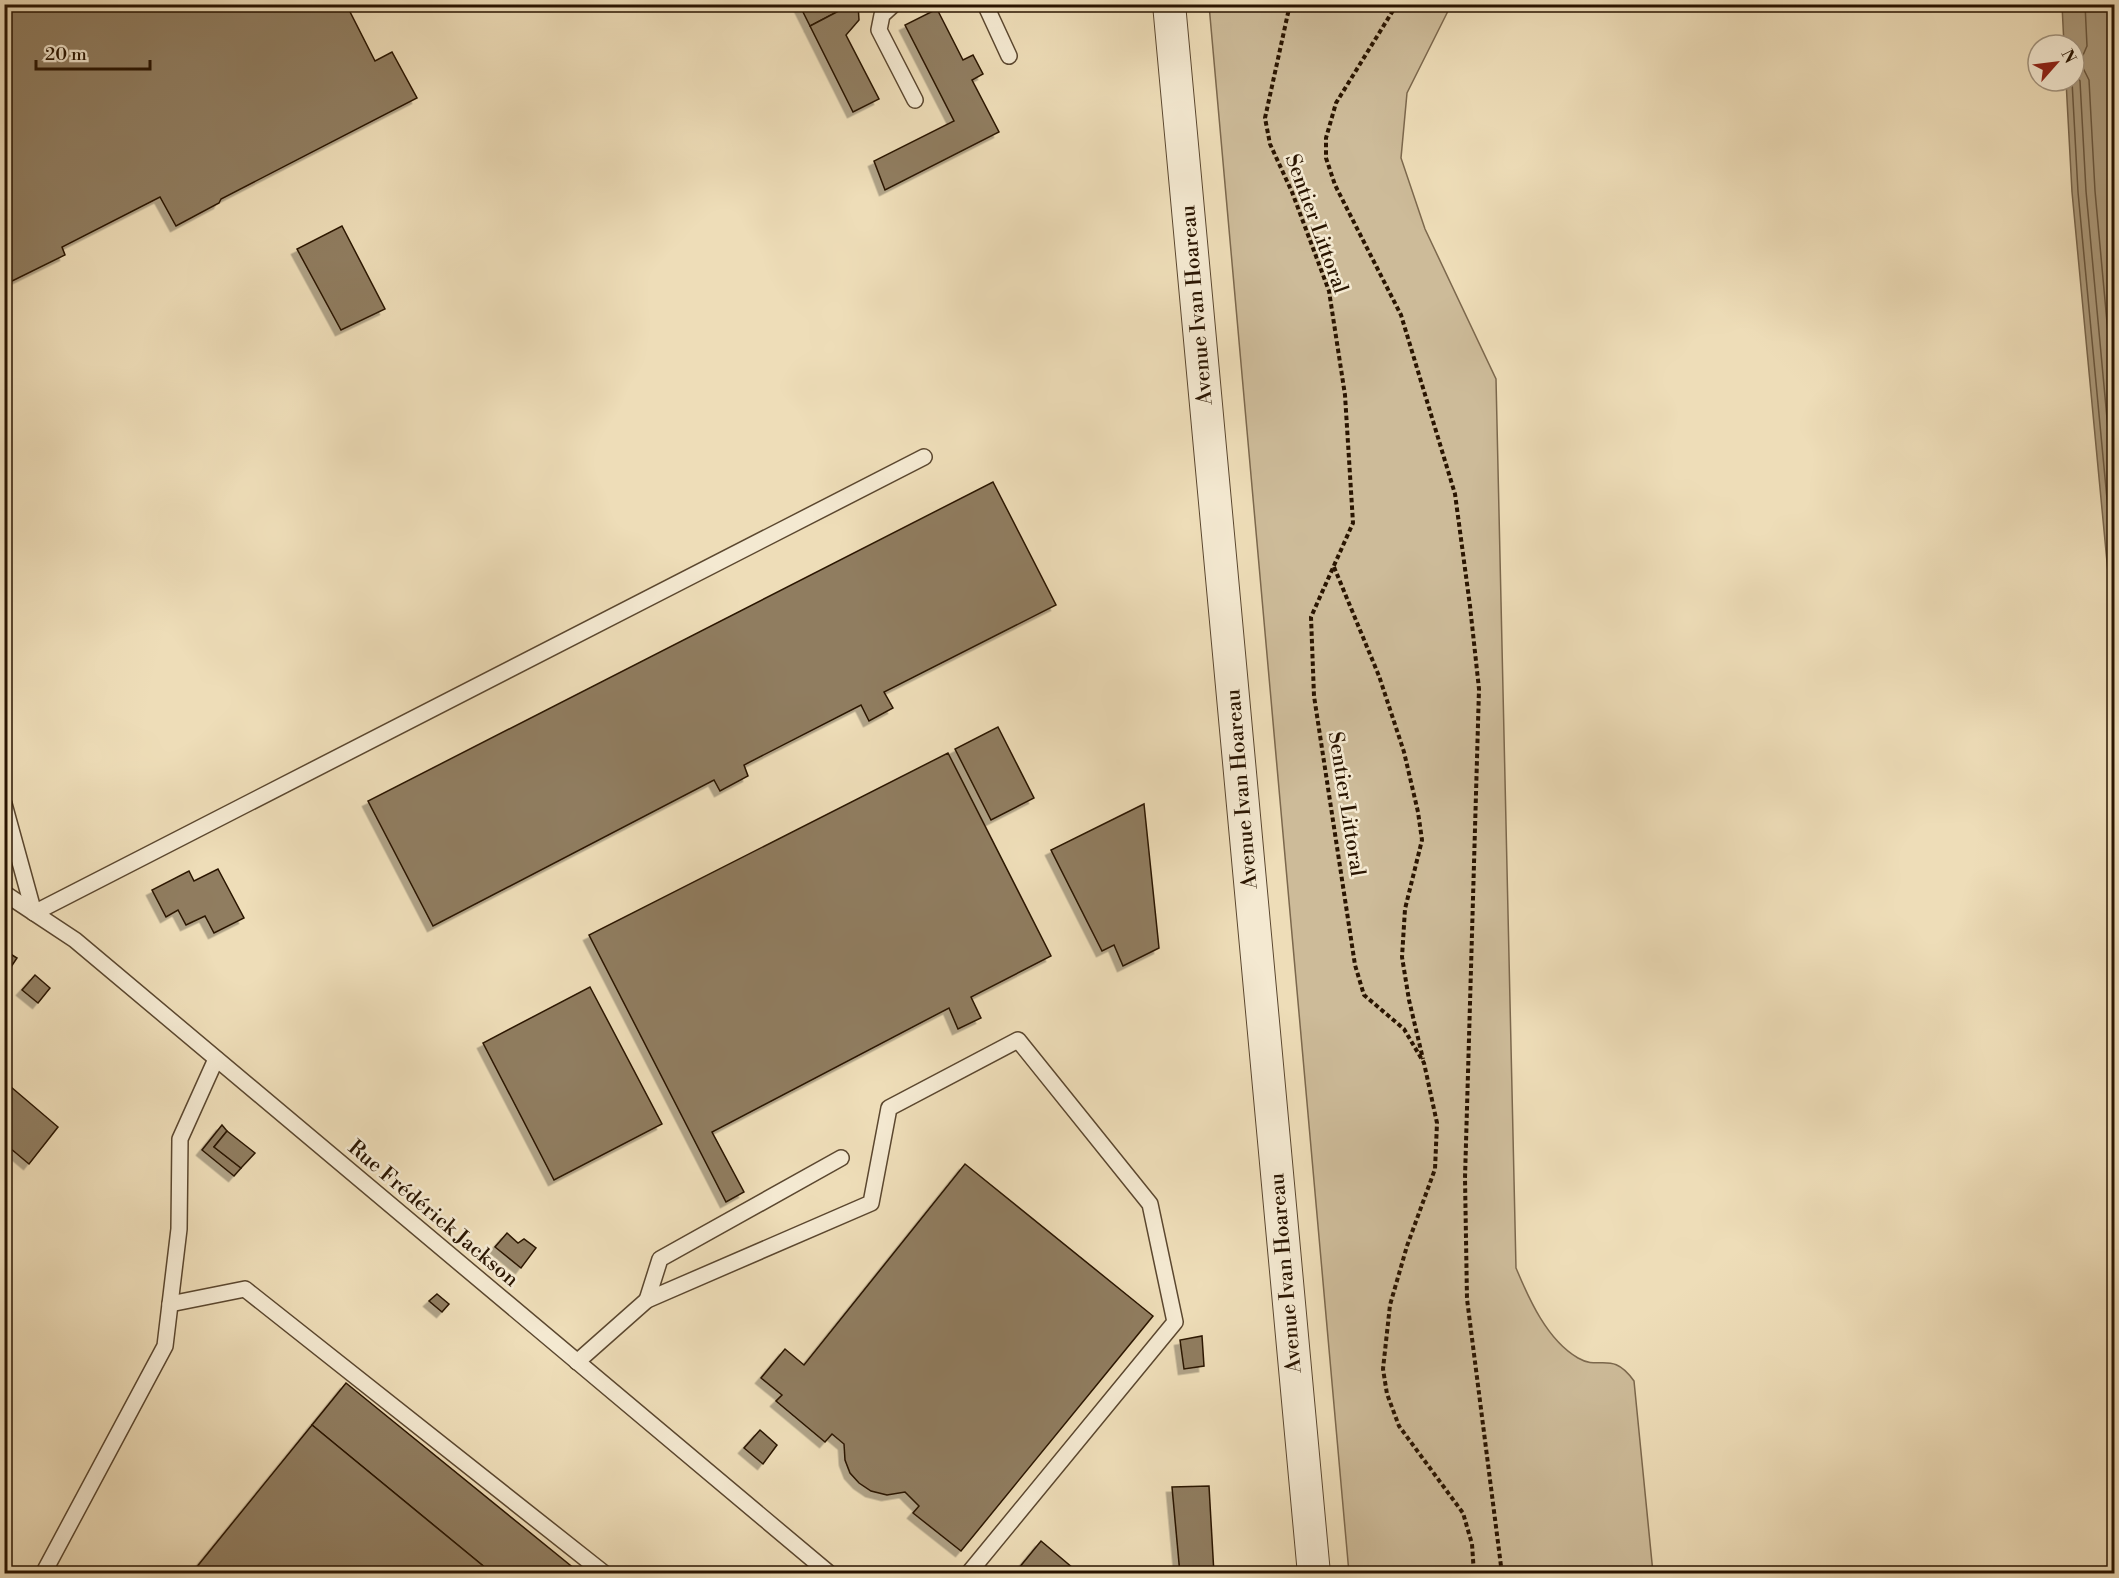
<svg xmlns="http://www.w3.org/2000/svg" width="2119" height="1578" font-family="'Libre Bodoni',serif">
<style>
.green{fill:#cdbb99;stroke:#7c684d;stroke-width:1.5}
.water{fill:#ab997a;stroke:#77644a;stroke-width:1.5}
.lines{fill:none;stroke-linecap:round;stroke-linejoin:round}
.shore{stroke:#6a573e;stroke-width:1.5}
.building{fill:#907d60;stroke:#2a1501;stroke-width:1.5;filter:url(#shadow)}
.service-casing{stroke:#5b472f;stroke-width:18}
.minor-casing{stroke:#5b472f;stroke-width:34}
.path{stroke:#2a1501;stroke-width:4;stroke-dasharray:4.5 3;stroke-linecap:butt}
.service{stroke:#f4e9d1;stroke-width:15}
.minor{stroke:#f4e9d1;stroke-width:32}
.labels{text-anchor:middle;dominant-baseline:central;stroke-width:5;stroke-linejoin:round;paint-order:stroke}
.street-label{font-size:21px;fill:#2a1501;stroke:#f4e9d1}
</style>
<defs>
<filter id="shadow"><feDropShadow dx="-5.5" dy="5.5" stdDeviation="0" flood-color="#0004"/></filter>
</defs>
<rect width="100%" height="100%" fill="#eeddb8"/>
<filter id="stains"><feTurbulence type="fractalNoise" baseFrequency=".00333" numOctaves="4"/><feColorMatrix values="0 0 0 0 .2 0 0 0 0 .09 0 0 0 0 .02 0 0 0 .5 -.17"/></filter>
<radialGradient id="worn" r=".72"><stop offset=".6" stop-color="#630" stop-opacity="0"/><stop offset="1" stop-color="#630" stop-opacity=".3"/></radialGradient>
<path class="green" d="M1209 5H1451L1407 93 1401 158 1425 229 1496 379 1516 1268C1529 1299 1547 1340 1578 1358 1600 1371 1612 1350 1634 1381L1653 1573H1349Z"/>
<polygon class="water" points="2062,5 2114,5 2114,636 2072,192 2066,81 2074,81 2074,45 2064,45"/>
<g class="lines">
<g class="shore">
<polyline points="2085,4 2087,46 2080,62 2089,80 2095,191 2114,399"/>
<polyline points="2074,71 2080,81 2086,191 2114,494"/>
<polyline points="2072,81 2078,192 2114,573"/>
</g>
</g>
<g class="building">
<polygon points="4,4 346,4 375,61 392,52 417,98 221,199 219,203 176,226 160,197 62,247 65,255 4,285"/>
<polygon points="799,4 852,4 810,26"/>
<polygon points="852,4 858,4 859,20 846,35 879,99 853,112 810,26"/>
<polygon points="937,9 963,60 973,55 983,74 972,80 999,132 885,190 874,161 954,121 905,25"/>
<polygon points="342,226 385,309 341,330 297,249"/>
<polygon points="993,482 1056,605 884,692 893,708 869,721 861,705 744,765 748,776 720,791 714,780 433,926 368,801"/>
<polygon points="998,727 1034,798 991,820 955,749"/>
<polygon points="948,753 1051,956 971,997 981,1018 958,1029 949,1008 712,1132 744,1192 726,1202 589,935"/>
<polygon points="1144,804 1159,948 1123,966 1114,945 1102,951 1051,850"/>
<polygon points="218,869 244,918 214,933 205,916 186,925 178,910 166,917 152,890 189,871 194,881"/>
<polygon points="4,950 17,958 5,976 4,976"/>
<polygon points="35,975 50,988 38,1003 22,990"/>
<polygon points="590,987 662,1124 554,1180 483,1043"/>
<polygon points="4,1081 58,1127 29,1164 4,1143"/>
<polygon points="222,1125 227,1131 214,1147 241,1168 234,1176 202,1150"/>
<polygon points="227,1131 255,1153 241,1168 214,1147"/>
<polygon points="965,1164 1153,1316 961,1551 913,1513 919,1506 905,1492 887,1495 871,1491 859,1483 850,1473 845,1460 844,1444 832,1434 825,1442 776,1401 782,1395 761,1378 785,1349 804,1365"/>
<polygon points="507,1233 518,1243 524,1239 536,1248 521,1268 495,1247"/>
<polygon points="437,1294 449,1304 442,1312 429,1301"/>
<polygon points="1202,1336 1204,1366 1184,1369 1180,1340"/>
<polygon points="346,1383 581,1574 493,1574 312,1425"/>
<polygon points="312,1425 493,1574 191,1574"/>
<polygon points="760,1430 777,1445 763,1464 744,1448"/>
<polygon points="1209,1486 1214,1574 1180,1574 1172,1487"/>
<polygon points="1041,1541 1080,1574 1014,1574"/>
</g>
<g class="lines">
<g class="service-casing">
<g id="service">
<polyline points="894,4 882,15 879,30 915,100"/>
<polyline points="985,4 1009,56"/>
<polyline points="4,804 34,913 924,457"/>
<polyline points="4,893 75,940 830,1574"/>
<polyline points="647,1300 660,1259 841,1158"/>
<polyline points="170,1304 245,1289 605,1574"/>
<polyline points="577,1362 647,1300 871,1203 889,1108 1018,1040 1150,1204 1175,1322 968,1574"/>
<polyline points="43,1574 165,1346 179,1229 180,1139 216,1059"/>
</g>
</g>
<g class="minor-casing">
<polyline id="minor" points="1169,4 1314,1574"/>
</g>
<g class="path">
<polyline points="1290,4 1265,118 1270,144 1292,192 1329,291 1345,395 1353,523 1311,617 1314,696 1355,965 1364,995 1404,1029 1424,1063 1437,1123 1435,1169 1407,1246 1390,1305 1383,1369 1387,1394 1399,1426 1463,1513 1472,1544 1474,1574"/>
<polyline points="1397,4 1336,103 1326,138 1326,158 1335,185 1401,315 1455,494 1470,606 1479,689 1465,1178 1467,1299 1502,1574"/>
<polyline points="1334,567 1379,676 1404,752 1418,812 1422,840 1405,909 1402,957 1409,1000 1423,1059"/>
</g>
<use href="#service" class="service"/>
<use href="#minor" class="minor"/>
</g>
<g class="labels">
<g class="street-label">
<text transform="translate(1316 224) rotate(70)">Sentier Littoral</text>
<text transform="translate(1197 305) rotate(-95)">Avenue Ivan Hoareau</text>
<text transform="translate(1242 789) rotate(-95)">Avenue Ivan Hoareau</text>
<text transform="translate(1346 804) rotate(81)">Sentier Littoral</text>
<text transform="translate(433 1214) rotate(40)">Rue Frédérick Jackson</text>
<text transform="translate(1286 1273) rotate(-95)">Avenue Ivan Hoareau</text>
</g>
</g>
<rect width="2119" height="1578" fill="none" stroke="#eeddb8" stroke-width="24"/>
<rect x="6" y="6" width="2107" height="1566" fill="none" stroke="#2a1501" stroke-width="3"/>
<rect x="12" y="12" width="2095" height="1554" fill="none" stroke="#2a1501" stroke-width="1.5"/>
<g transform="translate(2056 63) rotate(62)"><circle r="28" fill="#f4e9d1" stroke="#a3947e" stroke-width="1.5"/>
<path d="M0-4.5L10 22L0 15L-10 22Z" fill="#8f2418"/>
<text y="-9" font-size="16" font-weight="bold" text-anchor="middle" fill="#2a1501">N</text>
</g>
<path d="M36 60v9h114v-9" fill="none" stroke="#2a1501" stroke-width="3"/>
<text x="45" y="60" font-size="18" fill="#2a1501" stroke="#f4e9d1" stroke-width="4.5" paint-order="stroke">20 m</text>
<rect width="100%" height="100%" filter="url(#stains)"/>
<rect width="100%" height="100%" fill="url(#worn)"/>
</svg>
